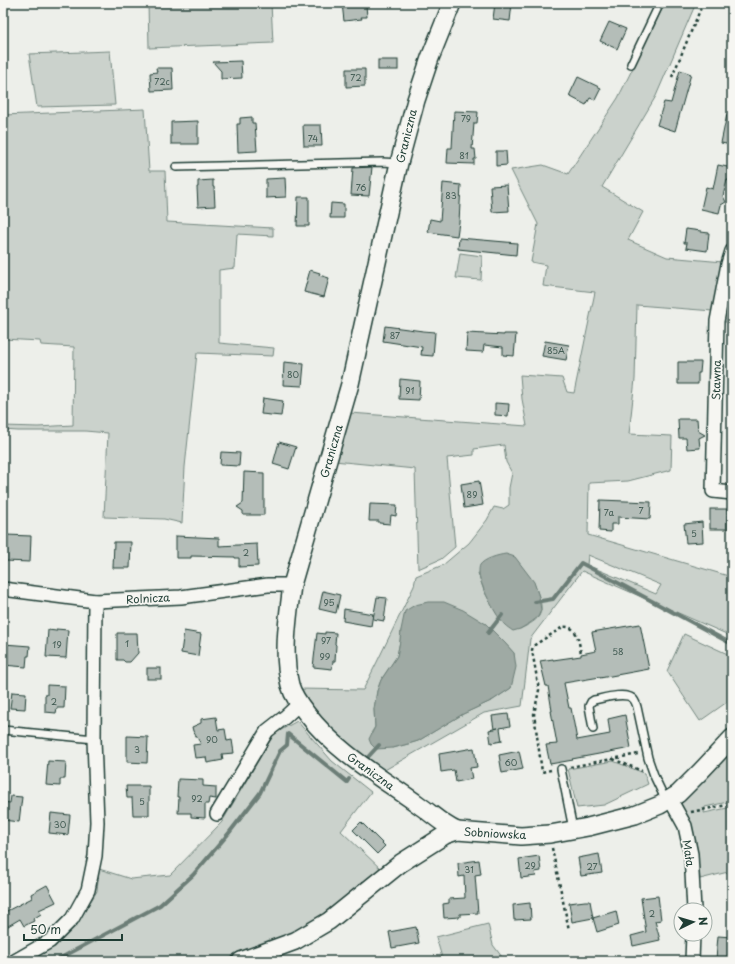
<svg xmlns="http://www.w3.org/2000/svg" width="735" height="964" font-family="'Playpen Sans',sans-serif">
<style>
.green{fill:#cbd2cc;stroke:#758880;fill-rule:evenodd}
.water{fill:#9faaa4;stroke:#6c7e77}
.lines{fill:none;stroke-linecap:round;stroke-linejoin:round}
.stream{stroke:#6c7e77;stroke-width:4}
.building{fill:#b4bdb8;stroke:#1f3d34}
.service-casing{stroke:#1f3d34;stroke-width:10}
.minor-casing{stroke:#1f3d34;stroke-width:16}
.tertiary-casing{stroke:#1f3d34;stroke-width:20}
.path{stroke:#1f3d34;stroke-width:2.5;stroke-dasharray:3 3;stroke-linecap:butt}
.service{stroke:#f6f6f2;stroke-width:7}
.minor{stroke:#f6f6f2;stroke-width:13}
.tertiary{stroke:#f6f6f2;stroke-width:17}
.labels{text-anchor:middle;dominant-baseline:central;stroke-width:3.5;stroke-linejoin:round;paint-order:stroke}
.number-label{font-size:9px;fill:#445d55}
.street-label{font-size:11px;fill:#1f3d34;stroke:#f6f6f2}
</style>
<rect width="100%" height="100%" fill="#edefea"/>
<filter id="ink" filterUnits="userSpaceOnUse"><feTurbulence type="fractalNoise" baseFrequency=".025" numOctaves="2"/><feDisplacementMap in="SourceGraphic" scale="8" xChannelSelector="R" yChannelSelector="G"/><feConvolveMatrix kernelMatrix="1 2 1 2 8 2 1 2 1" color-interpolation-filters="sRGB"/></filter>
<g filter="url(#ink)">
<g class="green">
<polygon points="148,3 271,3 273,43 149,48"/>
<path d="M665 3H696L656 96 602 187 643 212 628 240 667 257 723 262 713 311 637 305 635 379 629 434 672 436 671 470 628 481 589 483 588 535 732 577V635L731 636 582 571 530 639 522 706 484 713 383 771 349 745 315 713 298 689 363 690 377 662 414 586 416 576 443 565 469 543 487 520 494 507 503 509 509 505V488L512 473 506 462 504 445 474 449V455L447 458 455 547 441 559 418 569 415 469 334 461 350 413 527 426 522 399 520 375 562 378 567 392 574 393 595 292 543 286 546 265 531 262 538 224 511 170 543 165 568 174 618 98ZM588 555 661 585 656 594 587 565ZM478 573 534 583C537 592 545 607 539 616 535 622 526 626 520 629L497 614 484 591ZM486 624 514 653 511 688 493 700 463 714 418 741 408 744 393 748 371 733 375 727 374 709 377 691 381 680 397 656 400 641 401 630Z"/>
<polygon points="110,51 115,105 37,107 29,54"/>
<polygon points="145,109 149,171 165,171 167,222 273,228 273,236 237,234 235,268 219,270 219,343 274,348 273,356 197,353 185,467 182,523 164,519 104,517 108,433 85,431 18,431 3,430 3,426 38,427 73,425 74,347 41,345 40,341 3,339 3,115"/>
<polygon points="460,253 482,256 481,280 456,278"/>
<polygon points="732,275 732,323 720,321"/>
<polygon points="684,634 732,656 732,695 730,700 700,721 667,671"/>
<polygon points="297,721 332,761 371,792 341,831 382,870 326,915 290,935 222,961 28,961 47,951 77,924 97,891 99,869 131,879 170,875 222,822 274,734"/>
<polygon points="732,748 732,801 705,807 704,813 732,807 732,871 700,879 696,841 681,804"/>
<polygon points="613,761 644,773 648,784 604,805 577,808 568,769"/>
<polygon points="488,924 493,945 505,961 443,961 436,937"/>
</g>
<g class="water">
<path d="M506 554 515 557 534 582 539 597 541 610 538 617 530 623 520 629 513 631C510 629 507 627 505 625 497 619 478 581 479 572 479 570 479 567 480 565 484 559 498 555 506 554Z"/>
<polygon points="428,602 444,602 463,610 486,624 505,643 514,653 516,667 511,688 493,700 463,714 418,741 408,744 393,748 376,749 371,744 369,739 375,727 374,709 377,691 381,680 397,656 400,641 401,630 405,611 415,605"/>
</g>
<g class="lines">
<g class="stream">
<polyline points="535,602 553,599 581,563 732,644"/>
<polyline points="488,633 502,615"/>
<polyline points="368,757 379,745"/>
<polyline points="55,961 160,905 193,875 229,833 260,793 280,751 287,745 288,734 347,782 349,779"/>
</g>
</g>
<g class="building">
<polygon points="342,3 360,3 360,5 366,5 367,17 361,17 362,19 344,21"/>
<polygon points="495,3 512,3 510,21 493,19"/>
<polygon points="609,22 626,29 617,49 600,41"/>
<rect x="378" y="60" width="20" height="10"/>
<polygon points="241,61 242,78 221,79 221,71 213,62"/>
<polygon points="156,68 172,68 173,90 151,91 150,73 157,72"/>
<polygon points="346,69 365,69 365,86 346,87"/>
<polygon points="680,70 691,74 675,131 657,125 664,102 671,103"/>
<polygon points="578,77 601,88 595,100 590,98 586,105 569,96"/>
<polygon points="454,111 478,112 477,123 474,123 472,149 475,149 476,159 474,159 474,164 447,163 448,148 452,148"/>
<polygon points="727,114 732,114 732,145 721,143"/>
<polygon points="252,117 252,123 255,123 257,151 238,152 237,124 240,124 240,118"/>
<polygon points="198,121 198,144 171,144 171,122"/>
<polygon points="303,125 321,125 322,146 304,146"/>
<polygon points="496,151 506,151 507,165 496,166"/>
<polygon points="718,165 732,168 732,181 727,180 723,196 726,202 721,205 719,213 701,209 706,187 713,189"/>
<polygon points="372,167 369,196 351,195 353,168"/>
<polygon points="285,178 286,197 266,198 266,179"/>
<polygon points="213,180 213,187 214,187 215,206 198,207 197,187 198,187 198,181"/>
<polygon points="443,183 461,185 459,222 457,236 428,232 430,219 440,221"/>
<polygon points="507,185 509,211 492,212 490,186"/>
<polygon points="298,197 309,197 309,226 297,226"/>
<polygon points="331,203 344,204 344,218 330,218"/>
<polygon points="686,229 701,231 701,232 709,233 707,251 686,248 687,243 684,243"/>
<polygon points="459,238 517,243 516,255 458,249"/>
<polygon points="310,270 320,273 319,275 329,278 324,297 304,292"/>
<polygon points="385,326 423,331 435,332 433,356 421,355 422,347 383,341"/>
<polygon points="467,333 504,335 504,334 516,334 514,356 503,355 503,347 484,345 483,352 466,351"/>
<polygon points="545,341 569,345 566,360 542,356"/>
<polygon points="284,362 304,364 302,386 283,385"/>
<polygon points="678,362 701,362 700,373 698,373 698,384 678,384"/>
<polygon points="400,379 420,381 419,400 399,399"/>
<polygon points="263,398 283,401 281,416 261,414"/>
<polygon points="495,403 509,404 508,416 495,415"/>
<polygon points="678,419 697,419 698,431 705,435 699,438 700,448 687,449 686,438 679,438"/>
<polygon points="279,442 296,447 289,469 273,464"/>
<polygon points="221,452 240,453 239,466 220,465"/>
<polygon points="244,472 264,473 264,515 243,515 243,511 237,507 243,503"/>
<polygon points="479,481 483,505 464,508 461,484"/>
<polygon points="600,500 651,502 650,519 618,517 618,524 611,524 611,532 599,531"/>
<polygon points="370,504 397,505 396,516 391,515 390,524 379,523 379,521 369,521"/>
<rect x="710" y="509" width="17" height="20"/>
<polygon points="702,522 703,542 686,543 684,524"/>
<polygon points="6,535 31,536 30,562 5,561"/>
<polygon points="176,536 219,538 219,546 257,544 258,566 239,567 239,558 235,558 235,557 191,556 191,558 176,558"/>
<polygon points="114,542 131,542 130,568 113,568"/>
<polygon points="323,591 340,595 336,613 319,609"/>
<polygon points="377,597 387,598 384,621 373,619"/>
<polygon points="344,609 373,614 371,626 343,621"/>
<polygon points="640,624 649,669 600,678 600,677 564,683 569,708 571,708 577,740 610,734 608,719 625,715 631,748 572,759 573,760 550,764 546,745 557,744 551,711 552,711 548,686 546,686 540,661 553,659 553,660 581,656 581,654 596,651 592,632"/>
<polygon points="56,629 68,630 66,658 46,657 48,630 56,631"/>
<polygon points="184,631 201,634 198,656 181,653"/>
<polygon points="325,632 336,633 335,644 336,645 335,661 333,661 332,669 313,667 317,633 325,634"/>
<polygon points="117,633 137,633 138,653 130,662 125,662 123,660 117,660"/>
<polygon points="4,644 30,646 29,656 27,656 26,667 3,665"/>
<rect x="147" y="668" width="14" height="11"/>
<polygon points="47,685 65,686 64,708 57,708 56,713 45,712 45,695 47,695"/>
<polygon points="12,692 26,693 25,709 10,708"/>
<polygon points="508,714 510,726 500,728 502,741 491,743 489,730 498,728 494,729 492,716"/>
<polygon points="216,717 218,730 225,729 227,741 232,740 234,753 222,754 223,760 207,763 206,757 195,758 193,745 201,744 193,731 192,727 201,723 201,719"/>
<polygon points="127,736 148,737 147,763 127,762"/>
<polygon points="474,748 477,767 470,768 472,779 456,782 454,770 441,772 439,754"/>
<polygon points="519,751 523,769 502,773 499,755"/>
<polygon points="48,761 66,762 65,779 60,779 60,786 46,785"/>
<polygon points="178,779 203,780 203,786 216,787 216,799 209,798 208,804 205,804 205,818 191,817 191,813 178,813 179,797 177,797"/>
<polygon points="126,786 149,786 149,815 133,815 132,798 127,798"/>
<polygon points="11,796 22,797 19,822 3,820 3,802 10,803"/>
<polygon points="51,813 70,815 68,835 49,833"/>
<polygon points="361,822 385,846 377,854 353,830"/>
<polygon points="599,854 602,873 581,876 578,858"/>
<polygon points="539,856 541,871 535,872 536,876 521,878 519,859"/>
<polygon points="479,860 481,874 475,875 478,913 460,914 460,917 444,918 443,904 449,903 449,899 465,898 464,876 459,877 458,863"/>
<polygon points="47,885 56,902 39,910 41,914 33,919 34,921 24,926 20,919 3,929 3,913 32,898 31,894"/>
<polygon points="658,896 661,920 655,921 660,940 633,946 631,936 646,932 641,898"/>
<polygon points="585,901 590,901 593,918 572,922 569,903"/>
<polygon points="530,903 531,919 514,920 513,905"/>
<polygon points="616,911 619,925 597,932 593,918"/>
<polygon points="416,927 419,943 392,948 389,932"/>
<polygon points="718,936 732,937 732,961 716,959"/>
</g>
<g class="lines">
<g class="service-casing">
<g id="service">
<polyline points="631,64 660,3"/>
<polyline points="176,167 382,162 399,163"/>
<path d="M593 729 589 706 591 702 594 700C604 698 624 692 632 698 635 700 636 703 637 707L648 758 655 778 666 801"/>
<polyline points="3,730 94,739"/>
<polyline points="561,769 573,829"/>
</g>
</g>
<g class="minor-casing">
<g id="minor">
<polyline points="732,251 728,264 717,321 713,491 732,493"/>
<polyline points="3,589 95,601 181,597 268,585 292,585"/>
<polyline points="670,799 685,826 691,854 694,910"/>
<polyline points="217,814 267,731 285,717 299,704"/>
<polyline points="15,961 50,941 72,919 88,890 95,856 97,822 94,739 95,601"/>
<polyline points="692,961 693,934"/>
</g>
</g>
<g class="tertiary-casing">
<g id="tertiary">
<path d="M452 3 430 58 416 100 399 163 350 384 292 585C288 618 282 653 290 685 293 696 300 705 307 714 336 752 380 777 419 805 432 814 443 825 457 831"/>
<polyline points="241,961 295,941 329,921 401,863 445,835 457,831 521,836 550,834 588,827 635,815 660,805 678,794 700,772 732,738"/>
</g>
</g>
<g class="path">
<polyline points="672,77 703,3"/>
<polyline points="613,759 642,771"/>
<polyline points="570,767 638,754"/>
<path d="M551 770 542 772 534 714 539 690 532 650 533 646 563 627C578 625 579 643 581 654"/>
<polyline points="691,812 732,804"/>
<polyline points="552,848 569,930"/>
</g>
<use href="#service" class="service"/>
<use href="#minor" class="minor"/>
<use href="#tertiary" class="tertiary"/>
</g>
</g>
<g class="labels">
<g class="number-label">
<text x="356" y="77">72</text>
<text x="162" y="81">72c</text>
<text x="466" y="118">79</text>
<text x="313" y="138">74</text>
<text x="464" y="155">81</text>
<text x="361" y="187">76</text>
<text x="451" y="195">83</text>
<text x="395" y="335">87</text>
<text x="556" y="350">85A</text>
<text x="293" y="374">80</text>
<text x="410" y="390">91</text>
<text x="472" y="494">89</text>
<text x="641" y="510">7</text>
<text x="609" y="512">7a</text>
<text x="694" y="533">5</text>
<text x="246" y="552">2</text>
<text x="329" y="602">95</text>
<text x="326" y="640">97</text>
<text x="127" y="643">1</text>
<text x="57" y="644">19</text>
<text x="618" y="651">58</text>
<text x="325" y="656">99</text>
<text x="54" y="701">2</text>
<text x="212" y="739">90</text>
<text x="137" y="749">3</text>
<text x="511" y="762">60</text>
<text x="197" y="798">92</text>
<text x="142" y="801">5</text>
<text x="60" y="824">30</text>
<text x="530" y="865">29</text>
<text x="592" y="866">27</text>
<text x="469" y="869">31</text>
<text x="652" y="913">2</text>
</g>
<g class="street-label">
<text transform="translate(406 136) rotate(-76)">Graniczna</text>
<text transform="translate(716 380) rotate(-89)">Stawna</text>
<text transform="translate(331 451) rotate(-74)">Graniczna</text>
<text transform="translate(148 598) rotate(-3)">Rolnicza</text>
<text transform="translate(371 771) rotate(36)">Graniczna</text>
<text transform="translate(495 833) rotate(3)">Sobniowska</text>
<text transform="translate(689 853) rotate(81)">Mała</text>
</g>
</g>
<rect width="735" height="964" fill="none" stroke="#f6f6f2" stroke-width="16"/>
<rect x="8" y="8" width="719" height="948" fill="none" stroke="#1f3d34" stroke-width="1.5" filter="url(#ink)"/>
<g transform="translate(693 922) rotate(85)"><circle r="19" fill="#f6f6f2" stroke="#a0aca6"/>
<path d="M0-3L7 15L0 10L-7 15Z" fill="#1f3d34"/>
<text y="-6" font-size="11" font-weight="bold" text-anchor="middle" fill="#1f3d34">N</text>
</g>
<path d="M24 934v6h98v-6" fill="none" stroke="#1f3d34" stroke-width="2"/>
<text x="30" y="934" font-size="12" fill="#1f3d34" stroke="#f6f6f2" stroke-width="3" paint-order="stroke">50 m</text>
</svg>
